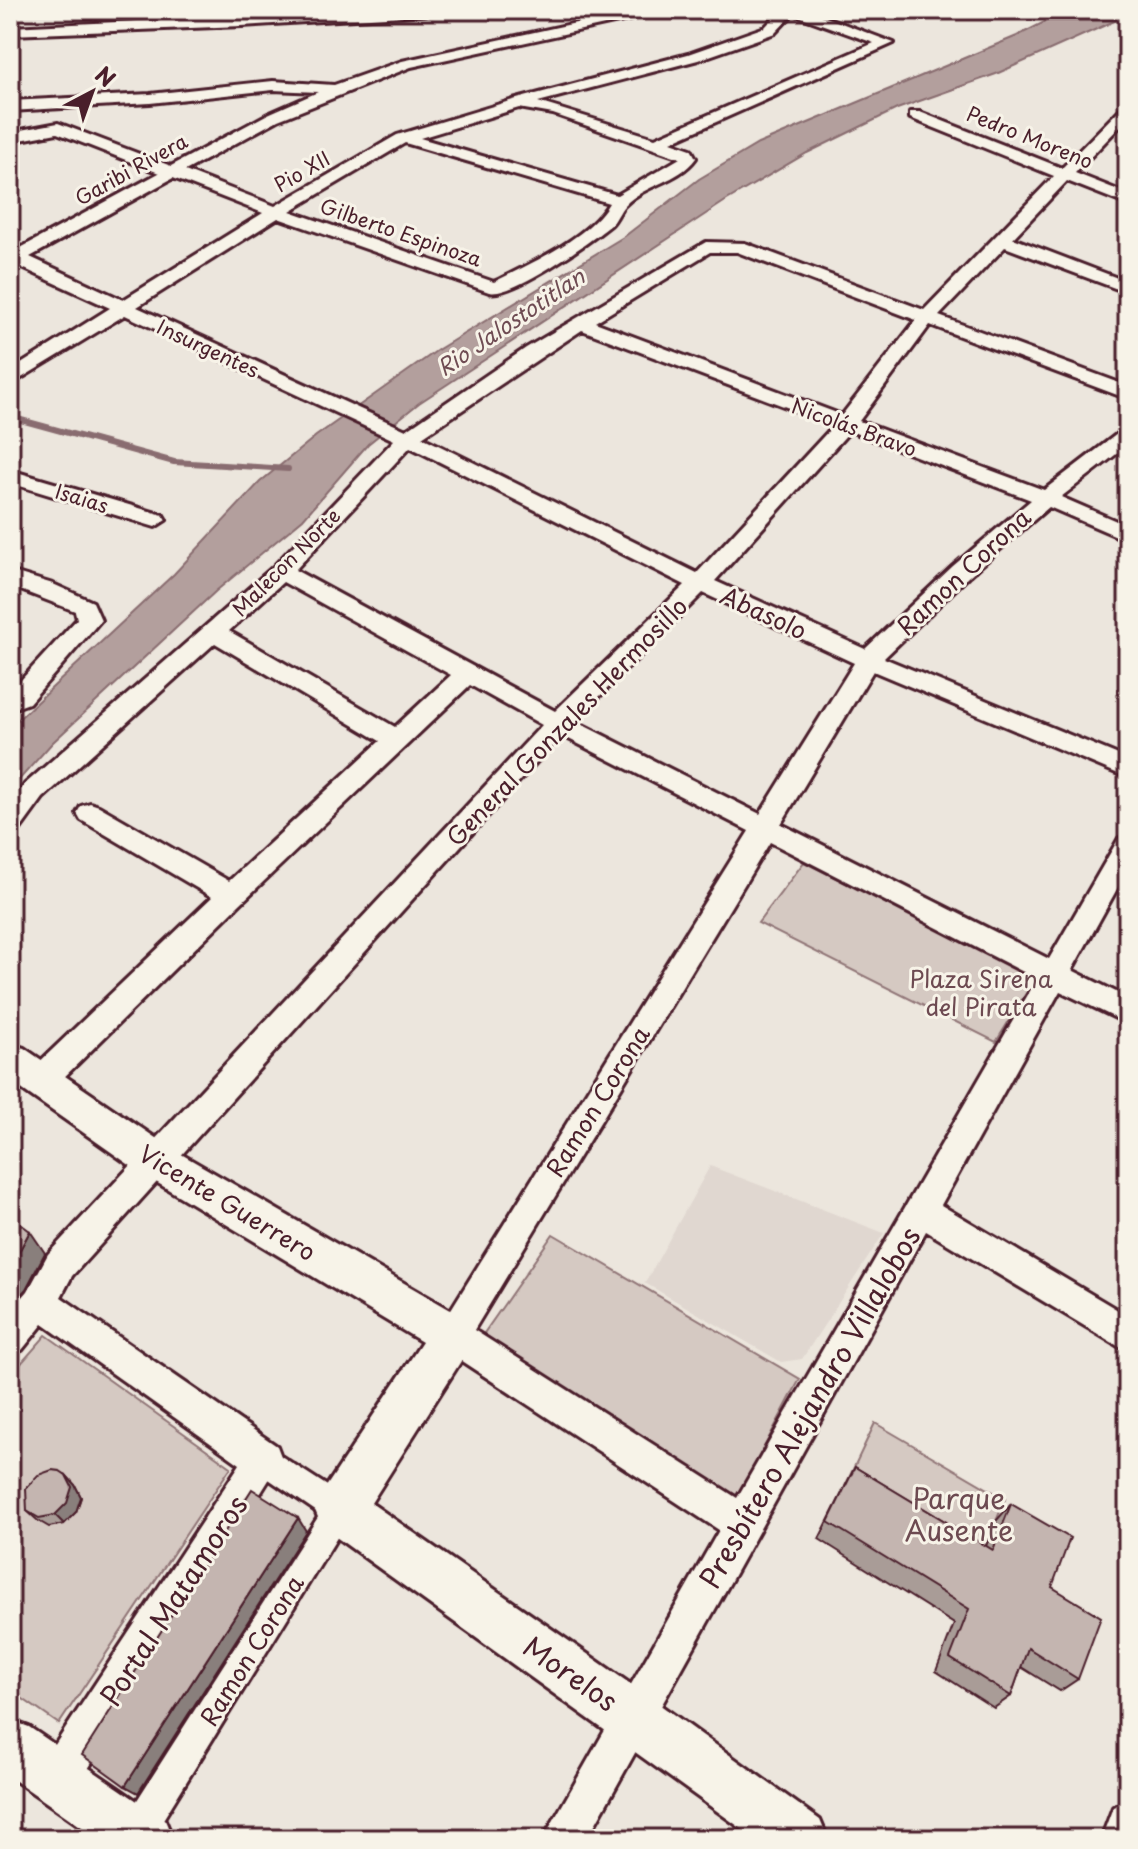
<svg xmlns="http://www.w3.org/2000/svg" width="1138" height="1849" font-family="'Playpen Sans',sans-serif">
<style>
.built{fill:#e0d7d0}
.green{fill:#d5c9c2;stroke:#907476;stroke-width:2}
.water{fill:#b39f9d;stroke:#896c6f;stroke-width:2}
.lines{fill:none;stroke-linecap:round;stroke-linejoin:round}
.stream{stroke:#896c6f;stroke-width:6}
.pedestrian-casing{stroke:#4a1f2b;stroke-width:6}
.minor-casing{stroke:#4a1f2b;stroke-width:6}
.tertiary-casing{stroke:#4a1f2b;stroke-width:6}
.pedestrian{fill:#f7f3e8;fill-rule:evenodd}
.minor{fill:#f7f3e8;fill-rule:evenodd}
.tertiary{fill:#f7f3e8;fill-rule:evenodd}
.wall{fill:#a99c97;stroke:#4a1f2b;stroke-width:2}
.shaded-wall{fill:#897f7b;stroke:#4a1f2b;stroke-width:2}
.building{fill:#c4b5b0;stroke:#4a1f2b;stroke-width:2}
.labels{text-anchor:middle;dominant-baseline:central;stroke-width:6;stroke-linejoin:round;paint-order:stroke}
.far-street-label{font-size:20px;fill:#4a1f2b;stroke:#f7f3e8}
.far-water-label{font-size:22px;font-style:italic;fill:#6f4c53;stroke:#f7f3e8}
.street-label{font-size:24px;fill:#4a1f2b;stroke:#f7f3e8}
.park-label{font-size:24px;fill:#6d4a51;stroke:#f7f3e8}
.near-street-label{font-size:28px;fill:#4a1f2b;stroke:#f7f3e8}
.near-park-label{font-size:28px;fill:#6d4a51;stroke:#f7f3e8}
</style>
<rect width="100%" height="100%" fill="#ece6dd"/>
<filter id="ink" filterUnits="userSpaceOnUse"><feTurbulence type="fractalNoise" baseFrequency=".0125" numOctaves="2"/><feDisplacementMap in="SourceGraphic" scale="16" xChannelSelector="R" yChannelSelector="G"/><feConvolveMatrix kernelMatrix="1 2 1 2 8 2 1 2 1" color-interpolation-filters="sRGB"/></filter>
<g filter="url(#ink)">
<polygon class="built" points="710,1166 884,1233 802,1359 781,1362 645,1283"/>
<g class="green">
<polygon points="804,862 1036,977 996,1042 758,923"/>
<polygon points="553,1234 800,1379 736,1500 480,1339"/>
<polygon points="46,1335 231,1467 59,1724 10,1690 10,1376"/>
<polygon points="875,1423 1005,1499 978,1566 845,1486"/>
</g>
<polygon class="water" points="1068,10 1128,10 1128,15 996,74 897,109 807,153 727,200 419,403 368,444 303,519 216,591 52,743 10,790 10,727 174,574 260,482 316,436 439,349 625,236 699,179 758,144 1017,36"/>
<g class="lines">
<polyline class="stream" points="10,417 174,462 288,469"/>
<g class="pedestrian-casing">
<polygon id="pedestrian" points="264,1445 349,1500 354,1510 151,1839 124,1839 120,1831 125,1819 320,1514 254,1469 250,1459 254,1449"/>
</g>
<g class="minor-casing">
<g id="minor">
<polygon points="369,10 442,10 435,14 242,26 10,35 10,27"/>
<path d="M636 10H662L655 14 411 67 278 120 185 171 275 206 397 135 513 100 688 54 765 27 781 10H807L894 43 671 142 691 149 696 158C679 182 645 184 625 205 619 211 617 219 611 225 591 241 512 298 489 292L278 218 137 307 406 430 526 348 706 242 745 243 924 310 1054 176 910 118V112H920L1062 168 1123 106 1128 104V118L1075 173 1128 194V205L1067 181 1013 238 1128 282V293L1005 247 939 316 1128 386V399L930 325 859 421 1044 490 1121 431 1128 429V445L1061 497 1128 526V541L1049 507 969 576 884 658 1128 759V778L873 671 781 824 1049 959 1119 838 1128 835V869L1072 970 1128 998V1024L1060 991 941 1205 1128 1316V1352L926 1231 587 1839H543L719 1530 440 1347 435 1335 749 831 561 735 72 1276 61 1297 277 1446 282 1459 73 1793 58 1799 43 1793 37 1778 43 1763 240 1464 43 1324 22 1350 10 1355V1312L28 1291 48 1254 542 725 470 685 241 903 51 1090 40 1094 29 1090 25 1081 29 1072 212 897 81 820 77 813 81 806 90 803 99 806 229 881 380 741 215 643 43 798 19 831 10 834V804L25 784 273 567 394 440 125 315 10 385V371L110 308 16 265 10 266V250L15 251 159 173 57 133 10 142V132L58 123 171 166 268 114 318 92 273 90 150 103 10 111V101L150 94 273 81 334 85 402 61ZM793 14 874 43 655 138 538 102 698 60 775 33ZM519 108 553 114 680 158 617 195 420 138ZM405 143 609 203C588 238 530 264 494 282L290 211ZM173 178 263 213 123 300 30 257ZM710 252H737L916 320 842 415 595 322ZM582 330 834 425 697 573 422 437ZM850 431 1031 500 953 566 865 649 715 581ZM410 447 685 585 555 711 295 570ZM283 582 451 675 395 727 229 631ZM703 593 854 663 760 814 575 721ZM770 842 1037 979 737 1498 474 1330Z"/>
<polygon points="10,470 163,515 166,520 155,527 10,483"/>
<polygon points="10,571 53,584 93,602 101,620 29,703 10,710 10,692 77,619 75,611 10,586"/>
<polygon points="1128,1801 1128,1839 1101,1839 1113,1807"/>
</g>
</g>
<g class="tertiary-casing">
<g id="tertiary">
<polygon points="10,1044 24,1048 169,1147 468,1320 474,1335 468,1350 371,1503 652,1699 820,1820 828,1839 756,1839 322,1527 315,1510 322,1493 422,1342 141,1173 10,1081"/>
<polygon points="10,1720 29,1727 165,1820 173,1839 99,1839 10,1777"/>
</g>
</g>
<use href="#pedestrian" class="pedestrian"/>
<use href="#minor" class="minor"/>
<use href="#tertiary" class="tertiary"/>
</g>
<g class="wall">
<polygon points="855,1467 986,1546 996,1521 1011,1504 1052,1587 1078,1679 1060,1691 1021,1667 1011,1696 994,1708 936,1671 954,1624 819,1539"/>
<polygon points="66,1475 75,1485 81,1497 76,1512 64,1524 49,1527 37,1520 27,1511"/>
</g>
<g class="shaded-wall">
<polygon points="30,1231 45,1253 26,1289 10,1306 10,1268"/>
<polygon points="66,1475 75,1485 81,1497 76,1512 64,1524 55,1515"/>
<polygon points="298,1518 306,1531 138,1793 125,1786"/>
</g>
<g class="building">
<polygon points="10,1216 30,1231 10,1268"/>
<polygon points="855,1467 993,1550 1011,1504 1070,1538 1052,1587 1101,1617 1078,1679 1028,1648 1011,1696 950,1658 969,1609 828,1522"/>
<polygon points="52,1470 60,1471 66,1475 72,1487 67,1503 55,1515 39,1518 27,1511 26,1488 38,1475"/>
<polygon points="252,1489 298,1518 125,1786 82,1755"/>
</g>
</g>
<g class="labels">
<g class="far-street-label">
<text transform="translate(1030 137) rotate(22)">Pedro Moreno</text>
<text transform="translate(131 169) rotate(-29)">Garibi Rivera</text>
<text transform="translate(302 171) rotate(-30)">Pio XII</text>
<text transform="translate(401 232) rotate(19)">Gilberto Espinoza</text>
<text transform="translate(208 348) rotate(25)">Insurgentes</text>
<text transform="translate(854 427) rotate(20)">Nicolás Bravo</text>
<text transform="translate(82 498) rotate(17)">Isaias</text>
<text transform="translate(286 562) rotate(-45)">Malecon Norte</text>
</g>
<g class="far-water-label">
<text transform="translate(510 321) rotate(-34)">Rio Jalostotitlan</text>
</g>
<g class="street-label">
<text transform="translate(963 571) rotate(-43)">Ramon Corona</text>
<text transform="translate(764 612) rotate(25)">Abasolo</text>
<text transform="translate(566 721) rotate(-46)">General Gonzales Hermosillo</text>
<text transform="translate(597 1101) rotate(-58)">Ramon Corona</text>
<text transform="translate(228 1202) rotate(31)">Vicente Guerrero</text>
<text transform="translate(251 1650) rotate(-58)">Ramon Corona</text>
</g>
<g class="park-label">
<text x="981" y="978">Plaza Sirena<tspan x="981" dy="28">del Pirata</tspan></text>
</g>
<g class="near-street-label">
<text transform="translate(809 1407) rotate(-60)">Presbítero Alejandro Villalobos</text>
<text transform="translate(173 1600) rotate(-57)">Portal Matamoros</text>
<text transform="translate(571 1673) rotate(35)">Morelos</text>
</g>
<g class="near-park-label">
<text x="959" y="1497">Parque<tspan x="959" dy="32">Ausente</tspan></text>
</g>
</g>
<rect width="1138" height="1849" fill="none" stroke="#f7f3e8" stroke-width="40"/>
<rect x="20" y="20" width="1098" height="1809" fill="none" stroke="#4a1f2b" stroke-width="3" filter="url(#ink)"/>
<g transform="translate(92 92) rotate(41)" stroke="#f7f3e8" stroke-width="6" paint-order="stroke">
<path d="M0-6L14 30L0 20L-14 30Z" fill="#4a1f2b"/>
<text y="-12" font-size="22" font-weight="bold" text-anchor="middle" fill="#4a1f2b">N</text>
</g>
</svg>
